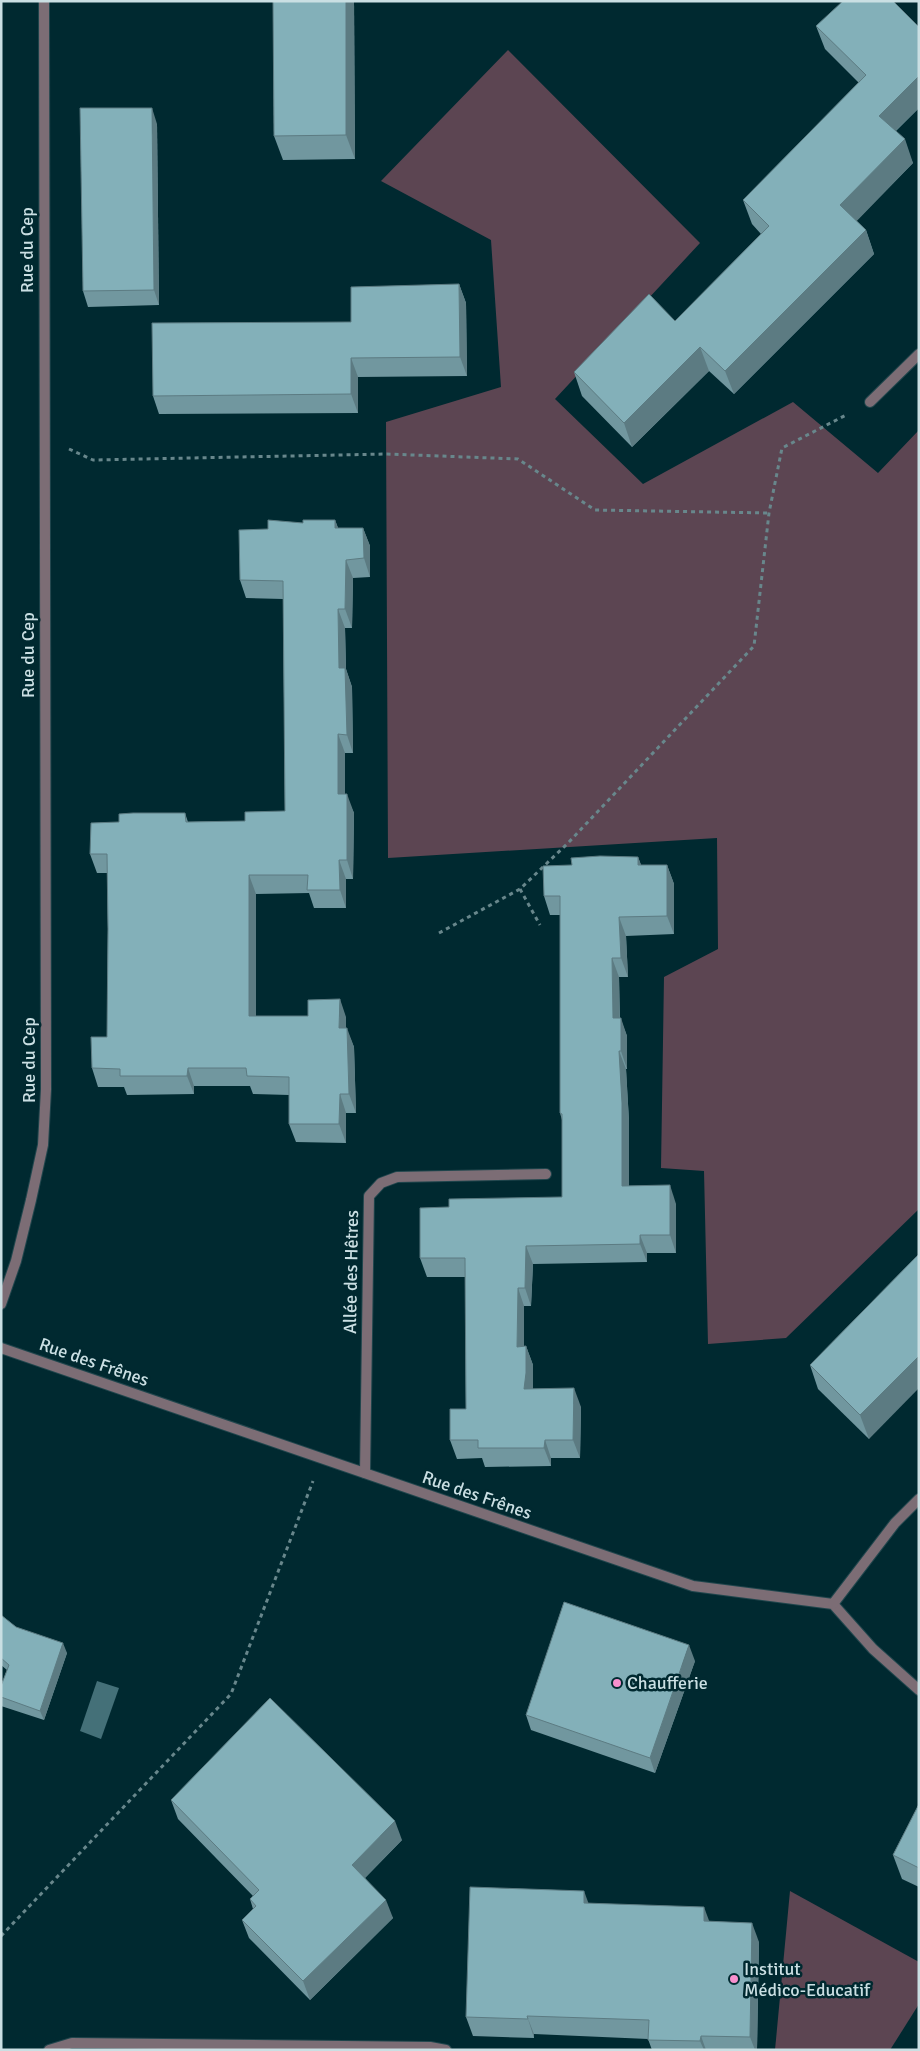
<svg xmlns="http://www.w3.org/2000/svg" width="920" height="2051" font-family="Signika,sans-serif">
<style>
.green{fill:#5c4552}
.water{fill:#447078}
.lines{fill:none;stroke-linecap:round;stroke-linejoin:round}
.lane-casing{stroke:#20464d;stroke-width:12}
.street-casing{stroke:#20464d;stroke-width:12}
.path{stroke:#68878c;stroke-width:3;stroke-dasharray:4 4;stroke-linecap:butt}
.lane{stroke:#7c6d75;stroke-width:10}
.street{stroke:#7c6d75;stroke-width:10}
.wall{fill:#71979f}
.shaded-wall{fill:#5c7b82}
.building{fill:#83b0b9;stroke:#5c7b82}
.poi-dot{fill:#f790ce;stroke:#002930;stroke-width:2}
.labels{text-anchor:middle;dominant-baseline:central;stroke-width:5;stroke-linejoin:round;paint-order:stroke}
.street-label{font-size:18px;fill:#cadfe3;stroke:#002930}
.poi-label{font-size:18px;fill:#cadfe3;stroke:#002930;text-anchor:start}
</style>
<rect width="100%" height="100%" fill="#002930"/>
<g class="green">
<polygon points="508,50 700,243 555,399 643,484 793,402 878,473 919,430 919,1209 786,1338 708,1344 704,1171 661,1168 664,977 718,949 717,838 388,858 386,422 501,387 491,240 381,181"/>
<polygon points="790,1891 919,1962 919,2004 890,2050 775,2050"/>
</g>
<polygon class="water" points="97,1681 119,1688 101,1739 80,1731"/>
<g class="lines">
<g class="lane-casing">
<polyline id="lane" points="49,2050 72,2043 430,2047 446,2050"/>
</g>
<g class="street-casing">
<g id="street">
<polyline points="870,402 919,354"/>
<polyline points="1,1304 16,1261 31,1200 43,1145 46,1089 44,1"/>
<polyline points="1,1348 693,1586 833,1604 873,1649 919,1690"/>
<polyline points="365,1473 369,1196 381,1183 397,1177 546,1174"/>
<polyline points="833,1604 895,1523 919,1499"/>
</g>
</g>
<g class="path">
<polyline points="69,449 93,460 387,454 518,459 595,510 769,513"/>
<polyline points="520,889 540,925"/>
<polyline points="439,933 520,889 568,843 754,646 769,513 782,448 848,414"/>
<polyline points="1,1936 231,1694 313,1481"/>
</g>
<use href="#lane" class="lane"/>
<use href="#street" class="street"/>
</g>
<g class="wall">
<polygon points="273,1 354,1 355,159 283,160 274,136"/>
<polygon points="816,26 919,27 919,108 896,131 913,163 856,221 866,230 874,254 734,394 709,371 632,447 582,396 574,372 675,321 761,234 752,224 743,200 859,83 825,49"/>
<polygon points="157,124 159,305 88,307 83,291"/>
<polygon points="459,284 466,303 467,376 358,377 358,413 159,414 153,396 351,322"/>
<polygon points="335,520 338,528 363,528 370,546 370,577 353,578 352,628 345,628 346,669 352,687 353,753 345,753 345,794 354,813 353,879 346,879 346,908 314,908 309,893 256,894 256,1016 346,1017 346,1028 354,1047 356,1113 346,1113 346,1143 296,1142 289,1124 289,1095 253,1094 250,1086 194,1086 194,1094 127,1095 124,1087 98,1087 92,1068 107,1037 108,929 107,873 97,873 90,854 119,822 185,813 188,822 245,821 285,811 283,599 246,598 240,580 268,529 303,523"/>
<polygon points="638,857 641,865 667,865 674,884 674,934 626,936 628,977 619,977 620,1018 627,1036 627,1069 626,1069 629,1121 629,1186 676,1204 676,1253 647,1253 647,1262 533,1264 531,1306 524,1306 524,1346 526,1346 533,1365 533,1389 581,1407 580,1458 551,1458 551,1466 485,1467 482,1458 457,1459 450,1440 466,1409 465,1277 427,1277 420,1258 449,1207 562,1197 562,1120 560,1113 560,915 550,915 544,896 572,865"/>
<polygon points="919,1254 869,1439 818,1389 810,1365"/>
<polygon points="1,1615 16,1627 67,1653 44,1720 1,1706 1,1686 7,1670 1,1665"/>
<polygon points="695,1661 655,1773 531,1730 526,1715"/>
<polygon points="171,1800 402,1840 365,1878 393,1918 310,2000 249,1938 242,1920 253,1909 250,1899 253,1896 178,1819"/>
<polygon points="919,1804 919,1887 902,1879 893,1855"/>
<polygon points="589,1903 709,1921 759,1942 757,2050 652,2050 648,2039 534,2034 534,2038 473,2036 466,2017"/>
</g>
<g class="shaded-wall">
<polygon points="346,1 354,1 355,159 346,135"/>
<polygon points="919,76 919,108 887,139 879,116"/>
<polygon points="152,108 157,124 159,305 154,290"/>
<polygon points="905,139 913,163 849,229 840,205"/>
<polygon points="866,230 874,254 734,394 725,371"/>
<polygon points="459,284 466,303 467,376 460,357"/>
<polygon points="700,347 709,371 632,447 624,423"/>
<polygon points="351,358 358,377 358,413 351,394"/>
<polygon points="335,520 342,538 335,528"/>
<polygon points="363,528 370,546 370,577 364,558"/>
<polygon points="346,560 353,578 352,628 345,609"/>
<polygon points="338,609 345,628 346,669 352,687 353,753 347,735 339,668"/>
<polygon points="338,734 345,753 345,812 338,794"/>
<polygon points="347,794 354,813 353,879 347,860"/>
<polygon points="638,857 645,875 638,865"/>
<polygon points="339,860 346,879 346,908 340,890"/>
<polygon points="667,865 674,884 674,934 667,916"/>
<polygon points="249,875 256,894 256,1034 249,1016"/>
<polygon points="619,917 626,936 628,977 621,958"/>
<polygon points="612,958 619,977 620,1036 613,1018"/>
<polygon points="340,999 346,1017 346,1046 339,1028"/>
<polygon points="621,1018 627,1036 627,1069 621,1051"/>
<polygon points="347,1028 354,1047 356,1113 349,1094"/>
<polygon points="619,1051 626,1069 629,1121 629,1204 622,1186"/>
<polygon points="188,1068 194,1086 194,1094 187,1076"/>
<polygon points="340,1094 346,1113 346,1143 339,1124"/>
<polygon points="670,1185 676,1204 676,1253 670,1235"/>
<polygon points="640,1235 647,1253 647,1262 640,1244"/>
<polygon points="526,1246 533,1264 531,1306 525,1288"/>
<polygon points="518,1288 524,1306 524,1365 517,1347"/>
<polygon points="526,1346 533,1365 533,1391 524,1389"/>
<polygon points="919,1356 919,1388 869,1439 860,1415"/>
<polygon points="574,1388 581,1407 580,1458 573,1440"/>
<polygon points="545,1440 551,1458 551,1466 544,1448"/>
<polygon points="63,1643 67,1653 44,1720 40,1711"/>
<polygon points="689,1645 695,1661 655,1773 650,1758"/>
<polygon points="395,1821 402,1840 359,1884 352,1865"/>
<polygon points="584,1891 591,1910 584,1903"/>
<polygon points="386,1900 393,1918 310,2000 303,1981"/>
<polygon points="704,1907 711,1926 704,1921"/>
<polygon points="752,1923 759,1942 757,2050 755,2050 750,2037"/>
<polygon points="527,2016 534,2034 534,2038 528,2019"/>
<polygon points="701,2036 706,2050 704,2050 700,2041"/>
</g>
<g class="building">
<polygon points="273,1 346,1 346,135 274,136"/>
<polygon points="843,1 893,1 919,27 919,76 879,116 905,139 840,205 866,230 725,371 700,347 624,423 574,372 649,294 675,321 769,226 743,200 866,75 816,26"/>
<polygon points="80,108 152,108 154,290 83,291"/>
<polygon points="459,284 460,357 351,358 351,394 153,396 152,323 351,322 351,287"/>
<polygon points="268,520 303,523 303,520 335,520 335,528 363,528 364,558 346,560 345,609 338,609 339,668 345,668 347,735 338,734 338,794 347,794 347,860 339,860 340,890 307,890 308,875 249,875 249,1016 308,1016 308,1000 340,999 339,1028 347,1028 349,1094 340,1094 339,1124 289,1124 289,1077 247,1076 246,1068 188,1068 187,1076 120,1076 120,1069 92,1068 91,1037 107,1037 108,929 107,854 90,854 91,823 119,822 119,814 133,813 185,813 186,822 245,821 245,812 285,811 283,581 240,580 239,530 268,529"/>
<polygon points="600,856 638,857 638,865 667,865 667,916 619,917 621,958 612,958 613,1018 621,1018 621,1051 619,1051 622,1103 622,1186 670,1185 670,1235 640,1235 640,1244 526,1246 525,1288 518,1288 517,1347 526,1346 526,1373 524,1389 574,1388 573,1440 545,1440 544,1448 478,1448 478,1440 450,1440 450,1409 466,1409 465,1258 420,1258 420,1208 449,1207 449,1199 562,1197 562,1114 560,1113 560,896 544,896 543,866 572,865 571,858"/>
<polygon points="919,1254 919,1356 860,1415 810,1365"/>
<polygon points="564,1602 689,1645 650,1758 526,1715"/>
<polygon points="1,1615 16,1627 63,1643 40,1711 1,1697 1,1686 9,1665 1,1658"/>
<polygon points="270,1698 395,1821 352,1865 386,1900 303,1981 242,1920 256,1906 250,1899 259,1890 171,1800"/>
<polygon points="919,1804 919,1868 893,1855"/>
<polygon points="470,1887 584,1891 584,1903 704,1907 704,1921 752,1923 750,2037 701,2036 700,2041 648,2040 649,2020 527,2016 528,2019 466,2017"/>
</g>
<g class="poi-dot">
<circle cx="617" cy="1683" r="5"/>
<circle cx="734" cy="1979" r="5"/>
</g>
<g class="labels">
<g class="street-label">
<text transform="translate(27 250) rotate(-90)">Rue du Cep</text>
<text transform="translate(28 655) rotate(-90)">Rue du Cep</text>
<text transform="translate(29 1060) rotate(-90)">Rue du Cep</text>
<text transform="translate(351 1272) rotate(-89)">Allée des Hêtres</text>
<text transform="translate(94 1362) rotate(19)">Rue des Frênes</text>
<text transform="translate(477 1495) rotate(19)">Rue des Frênes</text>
</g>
<g class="poi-label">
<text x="627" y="1683">Chaufferie</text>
<text x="744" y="1969">Institut<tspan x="744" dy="21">Médico-Educatif</tspan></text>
</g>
</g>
<rect width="920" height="2051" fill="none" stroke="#cadfe3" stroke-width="5"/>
</svg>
